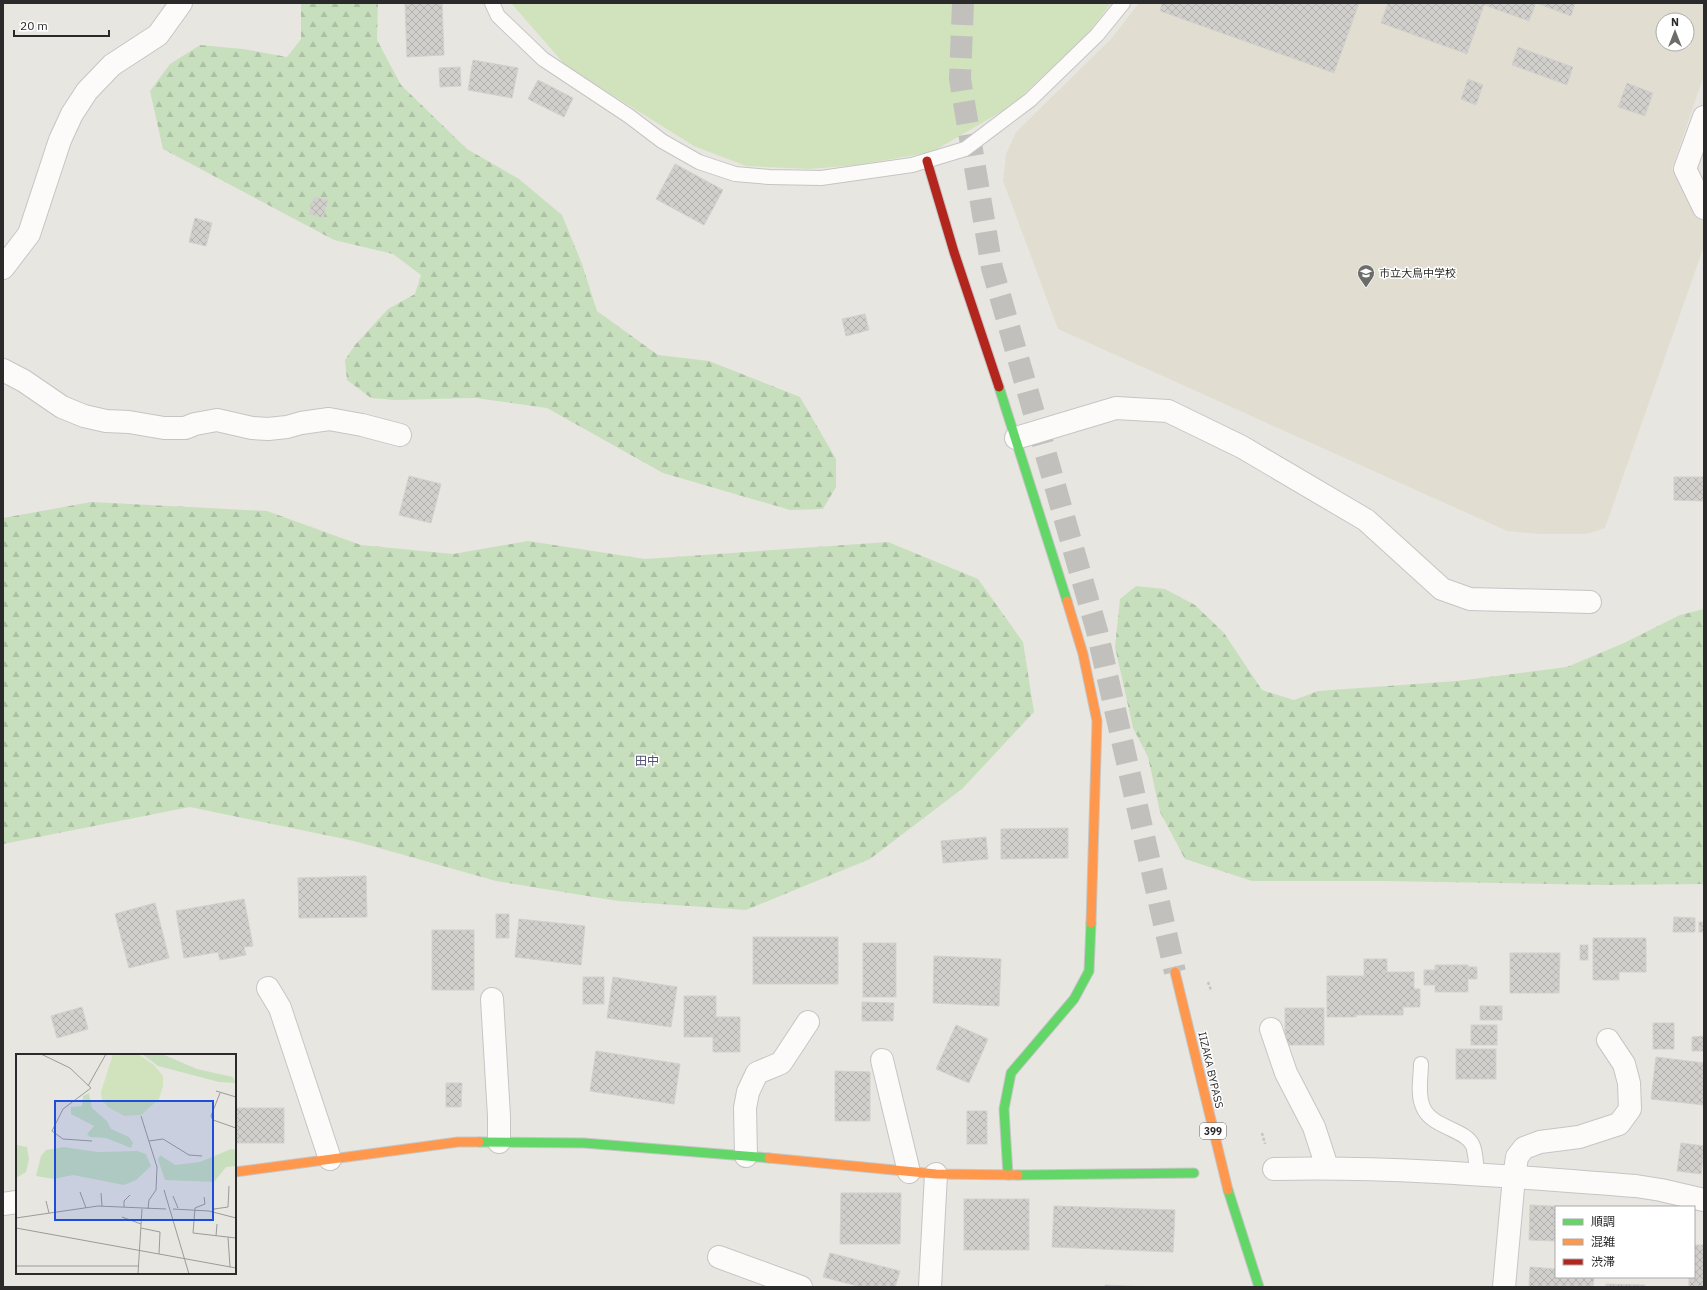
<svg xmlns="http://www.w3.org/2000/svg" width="1707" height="1290" font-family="'IBM Plex Sans','Noto Sans JP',sans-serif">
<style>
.education{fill:#e1ded1;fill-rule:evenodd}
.forest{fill:url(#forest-firs)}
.pitch{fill:#d0e3bc}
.building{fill:url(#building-cross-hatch);stroke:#d3d1cd}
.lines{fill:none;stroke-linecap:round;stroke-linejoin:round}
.highway-tunnel{stroke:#c2c0bc;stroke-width:22;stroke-dasharray:22 11;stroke-linecap:butt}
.lane-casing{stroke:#c6c5c5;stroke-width:16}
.street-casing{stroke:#c6c5c5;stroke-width:24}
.fast-casing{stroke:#c6c5c5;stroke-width:11}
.slow-casing{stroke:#c6c5c5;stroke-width:11}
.jam-casing{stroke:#c6c5c5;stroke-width:11}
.path{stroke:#c5c5c4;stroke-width:2.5;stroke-dasharray:3 2;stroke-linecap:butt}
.lane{stroke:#fcfbfa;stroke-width:14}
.street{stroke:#fcfbfa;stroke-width:22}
.fast{stroke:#63d668;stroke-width:9}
.slow{stroke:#ff974d;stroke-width:9}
.jam{stroke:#b3261e;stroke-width:9}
.labels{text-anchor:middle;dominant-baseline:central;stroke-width:3;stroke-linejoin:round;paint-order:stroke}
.shield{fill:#fff;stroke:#6a6a6a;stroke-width:1}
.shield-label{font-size:10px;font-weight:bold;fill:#2a2a2a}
.poi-label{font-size:11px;fill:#2a2a2a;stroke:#fff;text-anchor:start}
.street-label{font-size:11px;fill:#2a2a2a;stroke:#fff}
.neighbourhood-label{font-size:12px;fill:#505276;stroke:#fff}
.inset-road{fill:none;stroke:#9c9b98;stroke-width:1}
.view{fill:#1d4ed8;fill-opacity:0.15;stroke:#1d4ed8;stroke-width:2}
.inset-edge{fill:none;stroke:#2a2a2a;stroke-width:2}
</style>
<defs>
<pattern id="forest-firs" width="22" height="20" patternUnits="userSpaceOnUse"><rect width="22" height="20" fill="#c8dfbe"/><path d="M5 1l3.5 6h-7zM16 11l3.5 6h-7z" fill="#acc0a3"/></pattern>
<pattern id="building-cross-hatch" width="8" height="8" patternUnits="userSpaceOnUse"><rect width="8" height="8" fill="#d1cfcc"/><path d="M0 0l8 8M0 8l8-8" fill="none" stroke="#b4b2af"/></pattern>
</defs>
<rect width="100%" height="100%" fill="#e8e6e1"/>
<path class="education" d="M1139 3H1704V75L1672 169 1704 223V246L1605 528 1587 534H1540L1507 531 1058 329 1003 181 1006 154 1016 132 1111 39ZM1663 20H1687V44H1663Z"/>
<g class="forest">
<polygon points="301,3 378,3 377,40 401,85 467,149 519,179 562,215 582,264 597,311 658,355 709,361 800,397 836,459 836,487 823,509 790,510 663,473 547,408 475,398 395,400 371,398 347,380 345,360 355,345 388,309 415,294 421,275 393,254 334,240 163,149 150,91 170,64 200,45 243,49 287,57 301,39"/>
<polygon points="91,502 267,511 361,545 453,554 528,541 645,559 888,542 978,579 1023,642 1034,712 962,789 870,859 746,910 618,901 496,881 354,841 190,807 3,844 3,518"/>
<polygon points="1136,586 1165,589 1195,605 1224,633 1262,690 1294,700 1318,691 1457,681 1567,667 1624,643 1680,615 1704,609 1704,884 1602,885 1384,881 1252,881 1185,859 1160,812 1148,757 1133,728 1115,647 1120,599"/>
</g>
<polygon class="pitch" points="511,3 1111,3 1088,34 1011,106 932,152 857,165 809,169 746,166 694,146 566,66"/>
<g class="building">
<polygon points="405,3 442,3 444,55 407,57"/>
<polygon points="1162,3 1359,3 1334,73 1160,11"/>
<polygon points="1388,3 1575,3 1571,16 1536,3 1529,21 1484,5 1467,54 1381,23"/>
<polygon points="1518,47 1573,67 1567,85 1512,65"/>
<polygon points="473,60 518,68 512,98 468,90"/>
<polygon points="460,67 461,86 440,87 439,68"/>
<polygon points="1468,79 1483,85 1476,105 1461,99"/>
<polygon points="538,80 573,98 564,117 528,99"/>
<polygon points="1627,83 1653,93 1645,116 1618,107"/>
<polygon points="675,164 723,190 704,225 656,199"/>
<polygon points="314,197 328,200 323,218 309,214"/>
<polygon points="195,218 212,223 206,246 189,242"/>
<polygon points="865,314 869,330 846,336 842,319"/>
<polygon points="409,476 441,484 431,523 399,515"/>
<polygon points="1674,477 1704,477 1704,501 1674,500"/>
<polygon points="1068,828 1068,858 1001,859 1001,829"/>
<polygon points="986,837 988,859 943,863 941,841"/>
<polygon points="366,876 367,917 299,918 298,878"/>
<polygon points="244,899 253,946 244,947 246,955 220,960 218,952 184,958 176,911"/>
<polygon points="155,903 169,958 129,968 115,914"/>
<rect x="496" y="914" width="13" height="24"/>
<polygon points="1674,917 1695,918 1695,932 1673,932"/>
<polygon points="519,919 585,926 581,965 515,957"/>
<rect x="1699" y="922" width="5" height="10"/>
<rect x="432" y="930" width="42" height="60"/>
<rect x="753" y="937" width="85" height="47"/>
<polygon points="1593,938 1646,938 1646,972 1619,972 1619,980 1593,980"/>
<rect x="863" y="943" width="33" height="54"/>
<rect x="1580" y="945" width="8" height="15"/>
<polygon points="1510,953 1560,953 1559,993 1510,993"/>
<polygon points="934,956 1001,959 999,1006 933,1003"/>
<polygon points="1364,959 1387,959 1387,972 1414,972 1414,989 1420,989 1420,1007 1403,1007 1403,1015 1356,1015 1356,1017 1327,1017 1327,976 1364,976"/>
<polygon points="1435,965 1468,965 1468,967 1477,967 1477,979 1468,979 1468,992 1435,992 1435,985 1424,985 1424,970 1435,970"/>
<rect x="583" y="977" width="21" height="27"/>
<polygon points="613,977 677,987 671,1027 607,1018"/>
<polygon points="684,996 716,996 716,1017 740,1017 740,1052 713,1052 713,1037 684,1037"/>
<polygon points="862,1002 894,1003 893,1021 862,1021"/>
<rect x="1480" y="1006" width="22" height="14"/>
<polygon points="82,1007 88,1029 57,1038 51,1016"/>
<rect x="1285" y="1008" width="39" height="37"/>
<rect x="1653" y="1023" width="21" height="26"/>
<polygon points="956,1025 988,1039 969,1083 936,1069"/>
<rect x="1471" y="1025" width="26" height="20"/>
<polygon points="1704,1036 1704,1051 1692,1051 1692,1037"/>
<rect x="1456" y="1049" width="40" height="30"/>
<polygon points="596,1051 680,1064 674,1104 590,1091"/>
<polygon points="1656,1057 1704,1063 1704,1105 1651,1099"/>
<polygon points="835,1071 870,1072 870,1121 835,1121"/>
<polygon points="446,1083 462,1083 461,1107 446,1107"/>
<rect x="235" y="1108" width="49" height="35"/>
<rect x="967" y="1111" width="20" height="33"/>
<polygon points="1681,1143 1704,1146 1701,1174 1677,1171"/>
<polygon points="841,1193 901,1193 900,1244 840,1244"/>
<rect x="964" y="1199" width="65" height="51"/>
<polygon points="1530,1205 1568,1207 1556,1207 1556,1241 1529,1240"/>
<polygon points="1054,1206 1175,1210 1173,1252 1052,1247"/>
<polygon points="1694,1245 1704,1245 1704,1287 1689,1287 1689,1277 1694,1277"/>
<polygon points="830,1253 900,1271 895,1287 861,1287 823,1277"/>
<polygon points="1530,1267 1556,1269 1556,1277 1594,1277 1593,1287 1529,1287"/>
<polygon points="1606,1284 1645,1285 1645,1287 1606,1287"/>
<polygon points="1105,1285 1148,1287 1105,1287"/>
</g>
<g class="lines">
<polyline class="highway-tunnel" points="963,3 960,79 992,268 1097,631 1175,972"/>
<g class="lane-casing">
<g id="lane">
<polyline points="492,3 498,16 543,59 629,116 662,141 699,162 735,174 769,177 821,178 912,165 965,149 1030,100 1097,35 1123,3"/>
<path d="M1421 1064C1421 1077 1417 1094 1423 1107 1431 1128 1467 1129 1473 1146 1476 1154 1476 1165 1477 1174"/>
</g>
</g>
<g class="street-casing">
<g id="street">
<polyline points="1704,117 1685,169 1704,208"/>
<polyline points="3,268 29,234 60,140 72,114 87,91 112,65 158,35 181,3"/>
<polyline points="3,370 24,381 62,407 84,416 106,421 129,422 164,428 185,428 195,424 217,420 252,428 268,429 287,427 301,423 329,419 362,425 400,435"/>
<polyline points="1016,438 1116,408 1168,411 1242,447 1366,520 1442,589 1470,599 1590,602"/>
<polyline points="268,988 280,1008 330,1159"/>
<polyline points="492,999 499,1116 499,1142"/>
<polyline points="1271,1029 1286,1073 1314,1127 1327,1167"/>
<polyline points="882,1060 909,1172"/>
<polyline points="746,1156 745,1108 748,1092 757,1073 781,1063 808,1022"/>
<path d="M1274 1169C1395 1166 1515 1177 1636 1186L1661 1190 1704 1200"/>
<polyline points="3,1204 17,1202"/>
<polyline points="719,1257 801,1287"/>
<polyline points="930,1287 936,1174"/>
<polyline points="1504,1287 1514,1177 1517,1157 1524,1148 1540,1142 1579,1137 1619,1124 1630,1109 1629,1083 1624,1064 1608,1040"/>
</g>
</g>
<g class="fast-casing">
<g id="fast">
<polyline points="999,387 1067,601"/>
<polyline points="479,1142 584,1143 769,1158"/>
<polyline points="1008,1175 1004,1109 1011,1073 1074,999 1089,971 1091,923"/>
<polyline points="1018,1175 1194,1173"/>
<polyline points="1228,1190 1259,1287"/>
</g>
</g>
<g class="slow-casing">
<g id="slow">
<polyline points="1067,601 1083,654 1097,721 1091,923"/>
<polyline points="1175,972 1228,1190"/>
<polyline points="769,1158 936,1174 1018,1175"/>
<polyline points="235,1172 458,1142 479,1142"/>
</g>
</g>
<g class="jam-casing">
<polyline id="jam" points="927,161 954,252 999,387"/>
</g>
<g class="path">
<polyline points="1208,982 1211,990"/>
<polyline points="1262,1133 1265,1144"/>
</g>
<use href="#lane" class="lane"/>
<use href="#street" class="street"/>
<use href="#fast" class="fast"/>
<use href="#slow" class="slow"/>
<use href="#jam" class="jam"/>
</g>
<defs>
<g id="school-pin" transform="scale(0.9)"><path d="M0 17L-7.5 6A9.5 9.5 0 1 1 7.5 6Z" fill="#6c6c6a" stroke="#fff"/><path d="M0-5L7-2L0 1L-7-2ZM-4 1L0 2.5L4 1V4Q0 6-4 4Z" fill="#fff"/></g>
</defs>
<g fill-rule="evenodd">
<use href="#school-pin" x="1366" y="273"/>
</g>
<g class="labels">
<rect class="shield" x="1200" y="1123" width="26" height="16" rx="3"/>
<g class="shield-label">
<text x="1213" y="1131">399</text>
</g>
<g class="poi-label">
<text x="1379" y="273">市立大鳥中学校</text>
</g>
<g class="street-label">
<text transform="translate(1211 1070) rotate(77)">IIZAKA BYPASS</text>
</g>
<g class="neighbourhood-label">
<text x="647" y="760">田中</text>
</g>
</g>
<g transform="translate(16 1054)">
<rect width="220" height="220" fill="#e8e6e1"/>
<path d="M126 0H146L181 15 217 23 220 29 203 28 142 12ZM73 39 76 54 91 67 95 75 113 83 117 89 115 94 90 84 74 83 71 80 78 72 55 60V53L66 52 67 42ZM0 91 11 93 13 105 10 118 0 124ZM48 93 81 98 121 97 130 100 135 112 120 126 108 131 57 121 38 125 20 122 25 102 30 96ZM215 95 220 96V112L210 113 198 128 149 126 142 106 144 101 159 111 184 108Z" fill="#c8dfbe"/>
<path d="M97 0H122L138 11 147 22V32L143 45 125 61 108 62 92 53 86 46 85 38Z" fill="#d0e3bc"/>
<path class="inset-road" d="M25 0 54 14 75 34M72 32 90 0M75 34 47 55 36 77 47 85 76 87M200 37 220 43M204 39 195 62 197 66 220 74M125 62 141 113 140 136 133 146 132 155M133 87 147 85 173 101 186 102M148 136 173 220M64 138 70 154M85 139 86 152M157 142 162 154M188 143 189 150 179 154 177 179 220 184M30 147 33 159M108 153V147L114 141M157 155 193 157 220 164M197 158 198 155 212 153 213 132M106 163 125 170M0 164 82 152 150 155M0 174 220 214M125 174 144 178 143 200M200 182 201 170M212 183 214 213M0 212H123M122 220 126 155"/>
<path class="view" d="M39 47H197V166H39Z"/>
<rect width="220" height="220" class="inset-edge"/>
</g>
<rect width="1707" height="1290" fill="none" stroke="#2a2a2a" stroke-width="8"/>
<rect x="1555" y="1206" width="140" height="72" fill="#ffffff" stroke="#aaaaaa"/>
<rect x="1563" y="1219" width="20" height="6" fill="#63d668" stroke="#aaaaaa"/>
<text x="1591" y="1226" font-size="12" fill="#2a2a2a">順調</text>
<rect x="1563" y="1239" width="20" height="6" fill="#ff974d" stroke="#aaaaaa"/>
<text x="1591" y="1246" font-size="12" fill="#2a2a2a">混雑</text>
<rect x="1563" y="1259" width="20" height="6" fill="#b3261e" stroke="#aaaaaa"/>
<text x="1591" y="1266" font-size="12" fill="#2a2a2a">渋滞</text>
<g transform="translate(1675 32)"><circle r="19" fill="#ffffff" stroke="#aaaaaa"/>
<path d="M0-3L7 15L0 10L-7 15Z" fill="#6c6c6a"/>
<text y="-6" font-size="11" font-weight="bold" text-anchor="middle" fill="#2a2a2a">N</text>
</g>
<path d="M14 30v6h95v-6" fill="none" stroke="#2a2a2a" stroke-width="2"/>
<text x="20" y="30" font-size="12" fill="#2a2a2a" stroke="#ffffff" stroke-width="3" paint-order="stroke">20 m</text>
</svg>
